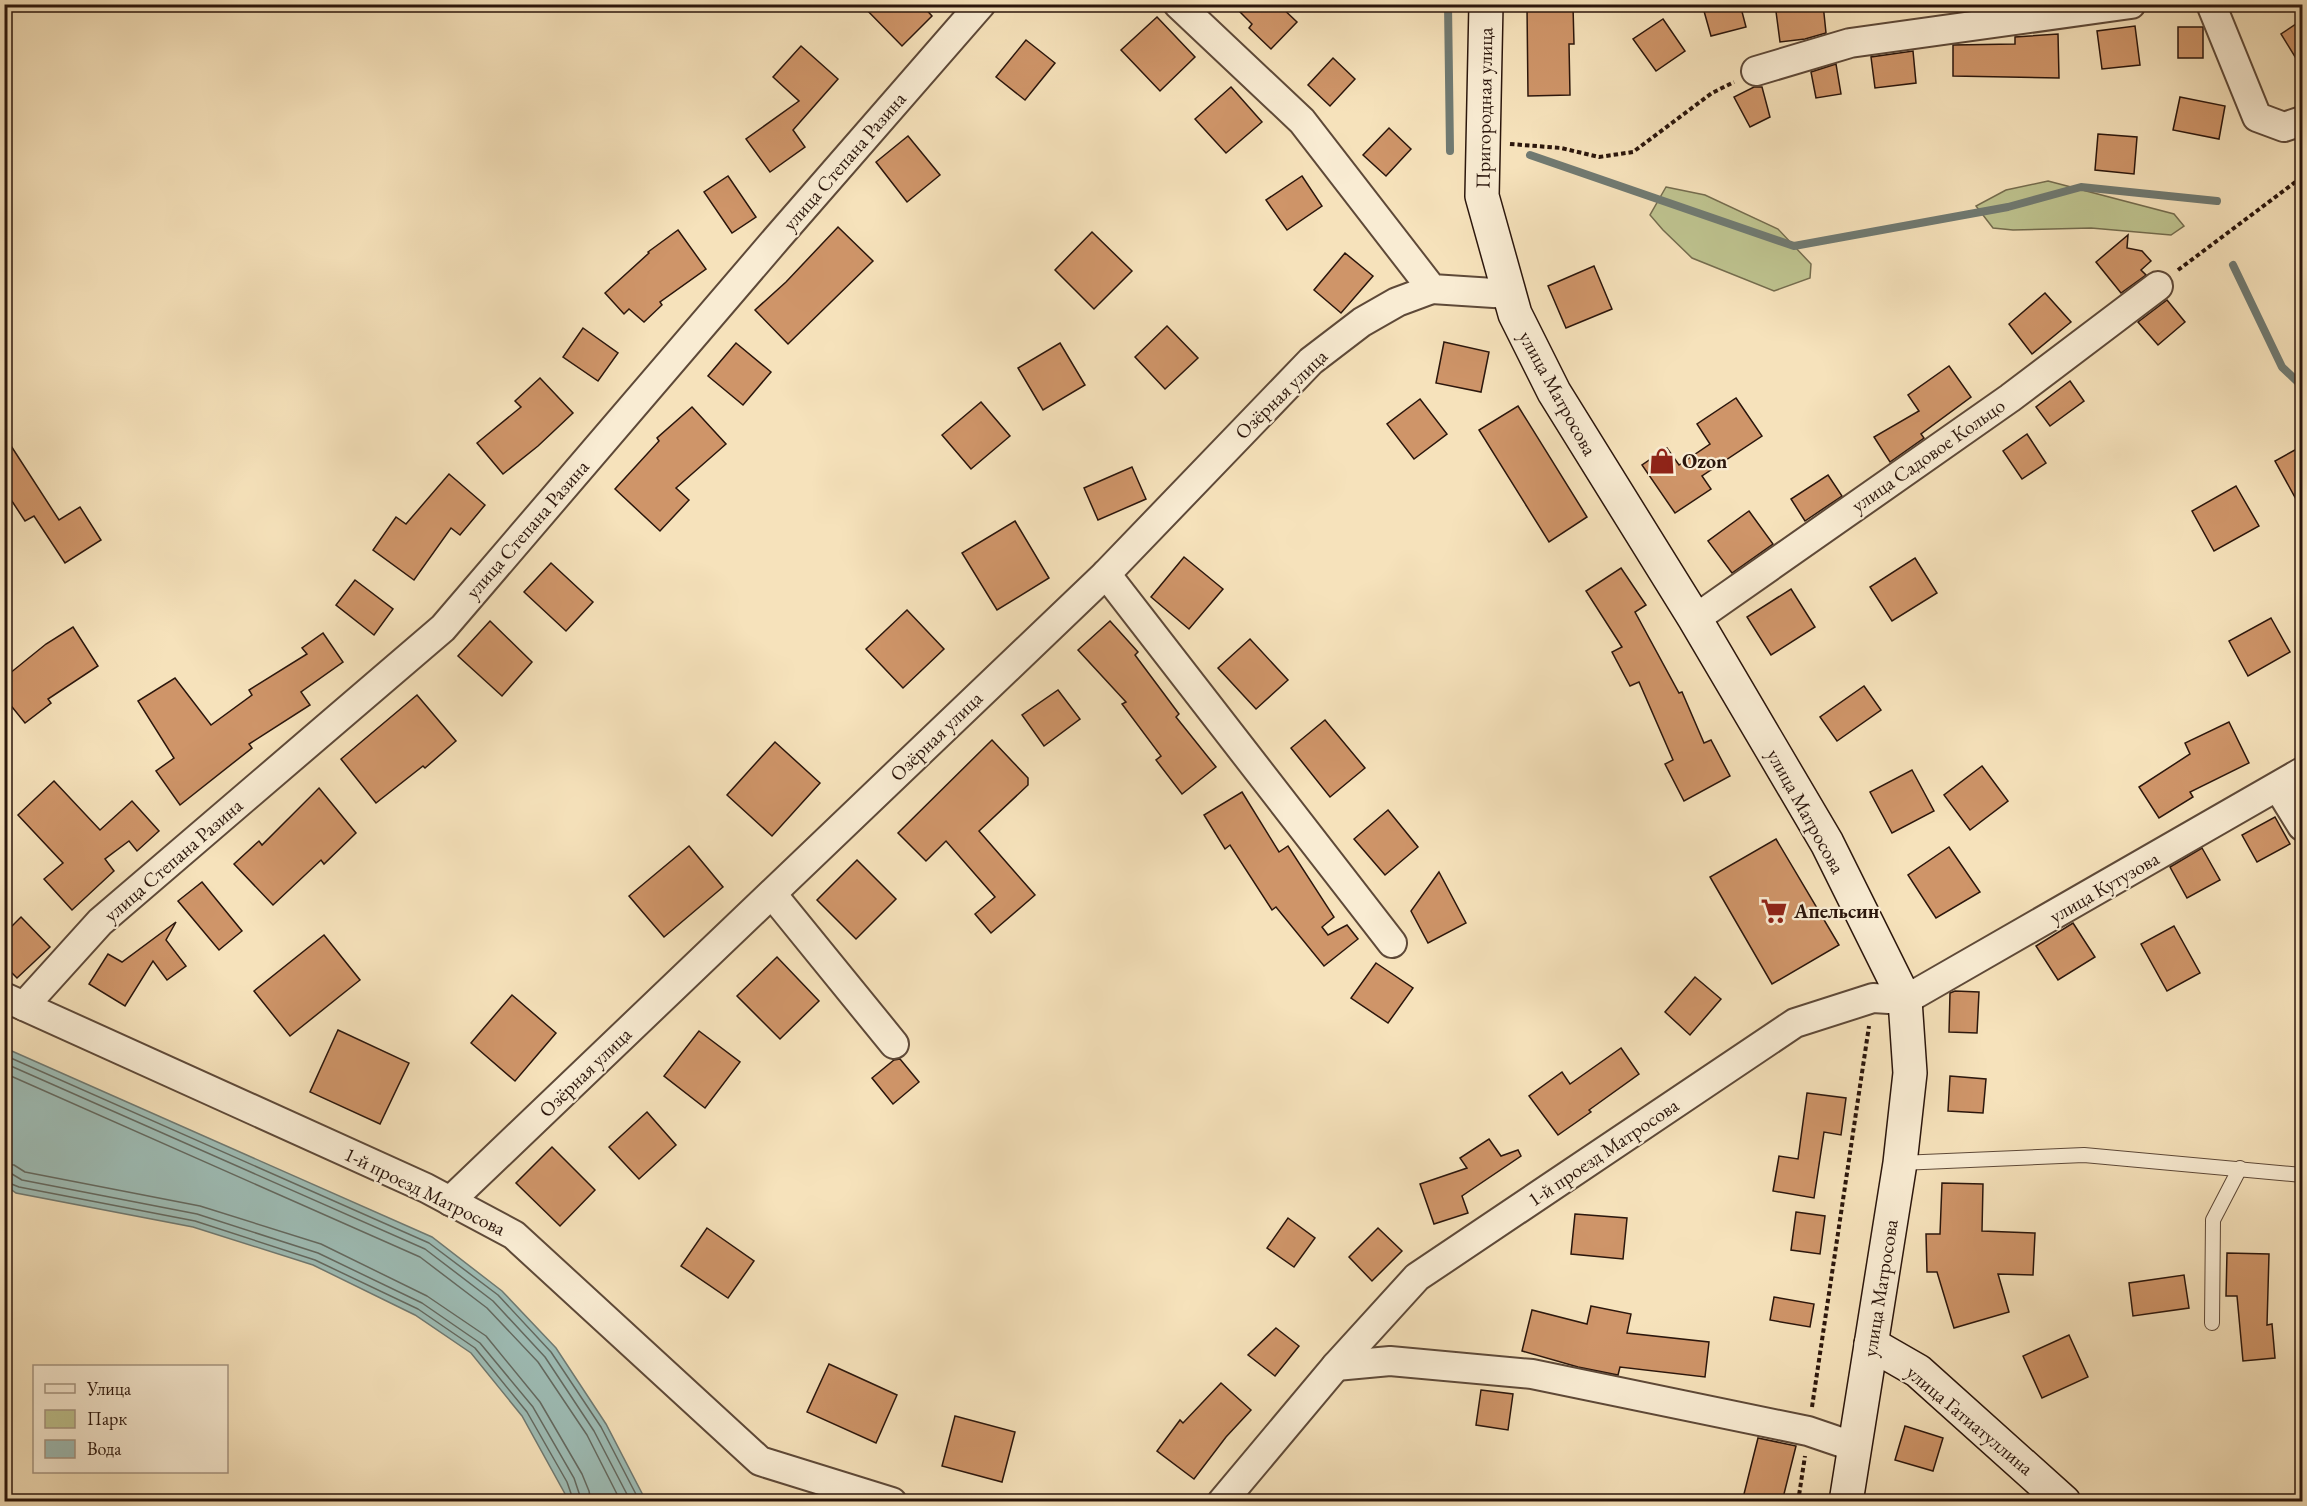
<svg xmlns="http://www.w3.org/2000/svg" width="2307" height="1506" font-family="'EB Garamond',serif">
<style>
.green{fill:#bec38f;stroke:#746c4e;stroke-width:1.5}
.water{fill:#9ebdb6;stroke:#707a72;stroke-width:1.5}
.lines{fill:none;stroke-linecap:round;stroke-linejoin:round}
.shore{stroke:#646a61;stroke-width:1.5}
.stream{stroke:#707a72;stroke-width:8}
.building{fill:#cf9569;stroke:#2b160c;stroke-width:1.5}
.lane-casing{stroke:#5e4938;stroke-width:16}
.street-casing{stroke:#5e4938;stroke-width:32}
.secondary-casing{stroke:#2b160c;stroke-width:36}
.path{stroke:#2b160c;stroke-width:4;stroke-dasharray:4.5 3;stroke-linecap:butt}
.lane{stroke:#f9ecd3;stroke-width:14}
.street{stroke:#f9ecd3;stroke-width:28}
.secondary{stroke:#f9ecd3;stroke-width:33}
.labels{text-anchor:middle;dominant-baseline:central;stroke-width:4.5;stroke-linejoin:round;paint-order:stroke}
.street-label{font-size:20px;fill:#2b160c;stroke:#f9ecd3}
.poi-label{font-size:20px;font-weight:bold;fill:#2b160c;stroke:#f9ecd3;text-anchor:start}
</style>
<rect width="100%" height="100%" fill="#f6e2bb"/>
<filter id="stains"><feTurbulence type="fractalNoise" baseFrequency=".00333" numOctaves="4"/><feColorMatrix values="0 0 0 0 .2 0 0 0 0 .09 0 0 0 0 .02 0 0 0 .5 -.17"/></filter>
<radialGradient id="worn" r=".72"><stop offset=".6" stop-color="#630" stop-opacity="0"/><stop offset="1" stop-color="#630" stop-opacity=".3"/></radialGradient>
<g class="green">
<polygon points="2048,181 2174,214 2184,226 2171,235 2091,228 2013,230 1993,228 1976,206 2006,190"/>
<polygon points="1666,187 1705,195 1778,229 1811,264 1810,278 1774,291 1692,258 1663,230 1650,215"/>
</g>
<polygon class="water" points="5,1048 432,1237 502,1291 556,1348 606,1424 646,1501 569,1501 522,1416 471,1353 415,1315 313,1265 193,1227 16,1193 5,1185"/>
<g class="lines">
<g class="shore">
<polyline points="4,1055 429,1243 498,1295 551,1352 601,1427 640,1502"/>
<polyline points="4,1063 425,1249 493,1301 545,1357 594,1431 631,1502"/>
<polyline points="4,1073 420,1257 487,1308 538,1362 587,1435 621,1502"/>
<polyline points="4,1164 14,1165 25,1172 200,1206 321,1244 427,1296 486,1336 540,1402 582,1474 589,1491 591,1502"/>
<polyline points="4,1173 12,1174 22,1180 197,1214 318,1253 422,1303 480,1343 533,1407 574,1478 582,1502"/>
<polyline points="4,1181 19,1187 195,1221 315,1260 418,1309 475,1348 527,1412 567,1482 574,1502"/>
</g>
<g class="stream">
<polyline points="1448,4 1450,151"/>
<polyline points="1530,155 1794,246 2008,207 2081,187 2217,201"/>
<polyline points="2233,265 2282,367 2302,386"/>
</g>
</g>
<g class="building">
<polygon points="861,4 921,4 932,16 902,46"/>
<polygon points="1232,4 1278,4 1297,22 1271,49 1249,28 1252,24"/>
<polygon points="1702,4 1740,4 1746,27 1711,36"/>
<polygon points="1775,4 1823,4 1826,33 1805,39 1780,42"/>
<polygon points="1573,6 1574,44 1569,44 1570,95 1528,96 1527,7"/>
<polygon points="1157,17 1195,57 1160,91 1121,50"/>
<polygon points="1663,19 1685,51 1656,71 1633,39"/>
<polygon points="2302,20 2302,68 2281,34"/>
<polygon points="2135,26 2140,65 2102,69 2097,31"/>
<rect x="2178" y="27" width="25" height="31"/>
<polygon points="2058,34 2059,78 1953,76 1953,45 2015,44 2015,37"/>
<polygon points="1026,40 1055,63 1025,100 996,77"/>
<polygon points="801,46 838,79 793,130 805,147 770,172 746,139 799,101 773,77"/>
<polygon points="1913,51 1916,83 1875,88 1871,57"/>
<polygon points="1333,58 1355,79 1330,106 1308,85"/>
<polygon points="1836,64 1841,94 1816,98 1811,72"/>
<polygon points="1231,87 1262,122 1226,153 1195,119"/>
<polygon points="1754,87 1762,87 1770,117 1750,127 1734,97"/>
<polygon points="2180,97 2225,106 2219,139 2173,130"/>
<polygon points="1389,128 1411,149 1386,176 1363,155"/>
<polygon points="2098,134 2137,137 2134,174 2095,170"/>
<polygon points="908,136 940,175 907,202 876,162"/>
<polygon points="728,176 756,217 732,233 704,192"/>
<polygon points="1302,176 1322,206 1287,230 1266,200"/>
<polygon points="838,227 873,261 788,344 755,310 786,282"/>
<polygon points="678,230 706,269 660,302 662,305 644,322 629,309 624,314 605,293 649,253 648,252"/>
<polygon points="1092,232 1132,271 1094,309 1055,270"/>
<polygon points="2128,235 2127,248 2142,251 2151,261 2141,270 2146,275 2121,293 2096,262"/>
<polygon points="1345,253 1373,276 1341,313 1314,290"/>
<polygon points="1594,266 1612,309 1566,328 1548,286"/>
<polygon points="2045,293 2071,322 2032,354 2009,324"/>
<polygon points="2167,300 2185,322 2158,345 2138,322"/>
<polygon points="1167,326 1198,358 1165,389 1135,357"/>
<polygon points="583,328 618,353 598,381 563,357"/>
<polygon points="1444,342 1489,352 1481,392 1436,383"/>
<polygon points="736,343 771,372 743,405 708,376"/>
<polygon points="1060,343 1085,385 1043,410 1018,368"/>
<polygon points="1949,366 1971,397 1921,434 1924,438 1890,462 1874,437 1919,411 1908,395"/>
<polygon points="540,378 573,413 538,446 503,474 477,443 521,407 515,401"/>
<polygon points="2070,381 2084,401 2050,426 2036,407"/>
<polygon points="1736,398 1762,436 1702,476 1711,489 1675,513 1642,465 1667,448 1679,465 1710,444 1697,424"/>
<polygon points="1420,399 1447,434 1414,459 1387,424"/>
<polygon points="981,402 1010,436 971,469 942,435"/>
<polygon points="1518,406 1587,517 1549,542 1479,430"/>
<polygon points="692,407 726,444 676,488 689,500 660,531 615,489 659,441 657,438"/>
<polygon points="2027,434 2046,463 2022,479 2003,451"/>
<polygon points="4,435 59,520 80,507 101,540 65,563 34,516 25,521 4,489"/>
<polygon points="2302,446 2302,510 2275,461"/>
<polygon points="1132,467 1146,499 1098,520 1084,488"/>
<polygon points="449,474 485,505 460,535 451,528 414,580 373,550 396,517 406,524"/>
<polygon points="1828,475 1842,496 1805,521 1791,499"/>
<polygon points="2236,486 2259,526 2214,551 2192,511"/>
<polygon points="1749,511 1773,544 1732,573 1708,541"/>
<polygon points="1015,521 1049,578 997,610 962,553"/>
<polygon points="1184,557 1223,589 1189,629 1151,597"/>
<polygon points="1915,558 1937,593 1892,621 1870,587"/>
<polygon points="551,563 593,602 566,631 524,592"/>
<polygon points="1621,568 1646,605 1635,612 1679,693 1682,692 1704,743 1711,740 1730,776 1684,801 1665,764 1673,760 1639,682 1630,686 1612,652 1622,647 1586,591"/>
<polygon points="355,580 393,609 374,635 336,605"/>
<polygon points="1791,589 1815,627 1771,655 1747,617"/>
<polygon points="907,610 944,649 903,688 866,649"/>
<polygon points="2271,618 2290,652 2248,676 2229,641"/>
<polygon points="490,621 532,662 502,696 458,656"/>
<polygon points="1110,621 1138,652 1135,655 1179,714 1176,717 1216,767 1182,794 1156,760 1161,756 1122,704 1126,702 1078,650"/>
<polygon points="73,627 98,666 48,699 51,703 25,723 4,697 4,678 46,644"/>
<polygon points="323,633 343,662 301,692 310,705 249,744 252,748 180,805 156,771 174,758 138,701 175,678 211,725 252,695 249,690 307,654 302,648"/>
<polygon points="1250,639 1288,680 1256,709 1218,668"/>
<polygon points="1864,686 1881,710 1837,741 1820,717"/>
<polygon points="1058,690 1080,719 1044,746 1022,715"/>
<polygon points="417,695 456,741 425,768 423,766 376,803 341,759"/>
<polygon points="1325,720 1365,768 1330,797 1291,748"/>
<polygon points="2229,722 2249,763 2190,792 2193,797 2159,818 2139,787 2190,754 2185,743"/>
<polygon points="992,740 1028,778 1028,785 979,831 1035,895 991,933 975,914 995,897 946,841 926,861 898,833"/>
<polygon points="775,742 820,783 772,836 727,795"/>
<polygon points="1982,766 2008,801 1970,830 1944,795"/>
<polygon points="1912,770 1934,811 1892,833 1870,792"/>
<polygon points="54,781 100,830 132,801 159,831 137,851 129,841 105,859 114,871 72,910 44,879 63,863 18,815"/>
<polygon points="319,788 356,833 324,864 321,860 273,905 234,864 259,841 262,845"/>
<polygon points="1242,792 1279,852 1288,846 1334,917 1322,927 1328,935 1347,925 1358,939 1324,966 1276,907 1272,910 1230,845 1225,849 1204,815"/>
<polygon points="1388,810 1418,847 1385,875 1354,839"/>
<polygon points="2275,817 2290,844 2257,862 2242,835"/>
<polygon points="1776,839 1839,945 1772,984 1710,877"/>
<polygon points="689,846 723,887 664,937 629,896"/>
<polygon points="1949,847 1980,892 1936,918 1908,875"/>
<polygon points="2202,848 2220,880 2187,898 2170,867"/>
<polygon points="857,860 896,899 856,939 817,900"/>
<polygon points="1439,872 1466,923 1428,943 1411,911"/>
<polygon points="202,882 242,931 219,950 178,901"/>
<polygon points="21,917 50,947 17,978 4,965 4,934"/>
<polygon points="176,922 166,940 186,966 167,980 153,961 125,1006 89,984 108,954 122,962"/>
<polygon points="2073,923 2095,957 2058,980 2036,946"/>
<polygon points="2174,926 2200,973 2167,991 2141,944"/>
<polygon points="324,935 360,980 290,1036 254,991"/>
<polygon points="777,957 819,1001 780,1039 737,996"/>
<polygon points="1376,963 1413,988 1388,1023 1351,998"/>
<polygon points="1695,977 1721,999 1690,1035 1665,1012"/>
<polygon points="1955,991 1979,992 1977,1033 1949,1032 1950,993"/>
<polygon points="512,995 556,1033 515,1081 471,1043"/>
<polygon points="338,1030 409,1063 380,1124 310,1092"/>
<polygon points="699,1031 740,1062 705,1108 664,1076"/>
<polygon points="1621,1048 1639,1074 1589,1110 1591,1112 1558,1135 1529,1096 1562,1072 1570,1084"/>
<polygon points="900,1059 919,1082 893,1104 872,1078 894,1060"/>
<polygon points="1950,1076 1986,1079 1983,1113 1948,1111"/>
<polygon points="1807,1093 1846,1098 1841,1135 1824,1132 1814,1198 1773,1191 1779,1156 1798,1159"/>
<polygon points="647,1112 676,1145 639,1179 609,1147"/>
<polygon points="1489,1139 1501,1156 1518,1150 1521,1156 1462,1196 1468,1213 1434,1224 1420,1184 1467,1168 1460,1158"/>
<polygon points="552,1147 595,1190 560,1226 516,1183"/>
<polygon points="1942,1183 1983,1184 1982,1231 2035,1233 2033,1275 1998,1274 2009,1312 1954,1328 1937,1272 1927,1272 1926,1234 1940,1234"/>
<polygon points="1796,1212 1825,1216 1820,1254 1791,1250"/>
<polygon points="1575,1214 1627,1218 1623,1259 1571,1254"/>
<polygon points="1288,1218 1315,1238 1294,1267 1267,1248"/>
<polygon points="707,1228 754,1261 728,1298 681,1266"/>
<polygon points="1378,1228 1402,1251 1372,1281 1349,1257"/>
<polygon points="2227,1253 2269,1254 2267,1325 2272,1324 2275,1358 2243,1361 2237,1296 2226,1296"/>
<polygon points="2184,1275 2189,1308 2133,1316 2129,1283"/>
<polygon points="1774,1297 1814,1304 1810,1327 1770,1320"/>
<polygon points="1591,1306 1631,1314 1627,1333 1709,1342 1705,1377 1620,1367 1618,1375 1578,1367 1522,1351 1532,1310 1587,1324"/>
<polygon points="1276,1328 1299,1346 1275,1376 1248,1355"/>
<polygon points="2069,1335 2088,1377 2042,1398 2023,1356"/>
<polygon points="829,1364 897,1395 876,1443 807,1412"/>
<polygon points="1221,1383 1251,1410 1226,1437 1194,1479 1157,1451 1180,1420 1183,1423"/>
<polygon points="1481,1390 1513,1394 1508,1430 1476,1425"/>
<polygon points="955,1416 1015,1432 1002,1482 942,1466"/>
<polygon points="1905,1426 1943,1438 1933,1471 1895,1460"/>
<polygon points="1758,1438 1796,1446 1782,1502 1742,1502"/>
</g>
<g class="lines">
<g class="lane-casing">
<g id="lane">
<polyline points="1900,1163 2084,1155 2302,1175"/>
<polyline points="2212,1323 2213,1220 2240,1168"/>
</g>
</g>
<g class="street-casing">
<g id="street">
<polyline points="1178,4 1302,121 1432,289 1509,294"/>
<polyline points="2211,4 2257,117 2284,127 2302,121"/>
<polyline points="1756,71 1850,43 2131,4"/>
<polyline points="1106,574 1392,943"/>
<polyline points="1695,619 2010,398 2158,286"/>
<polyline points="2278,787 2302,826"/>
<polyline points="772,894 894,1044"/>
<polyline points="4,997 426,1188 514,1235 760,1461 892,1502"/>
<polyline points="24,1006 100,922 443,628 778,237 981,4"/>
<polyline points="450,1201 1106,574 1311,361 1362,322 1397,302 1432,289"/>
<polyline points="1336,1366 1390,1361 1532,1374 1808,1431 1855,1447"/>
<polyline points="1222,1502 1336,1366 1417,1277 1795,1023 1873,998 1905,1000 2302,772"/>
</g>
</g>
<g class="secondary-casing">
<g id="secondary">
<polyline points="1486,4 1482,196 1515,314 1554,392 1695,619 1827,843 1905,1000 1910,1073 1900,1163 1846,1502"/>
<polyline points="1871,1344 1918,1371 2064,1502"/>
</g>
</g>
<g class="path">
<polyline points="1510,144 1561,148 1599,157 1633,152 1712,93 1734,82"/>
<polyline points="2178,270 2302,177"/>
<polyline points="1812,1407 1869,1026"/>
<polyline points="1798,1502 1805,1456"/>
</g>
<use href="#lane" class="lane"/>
<use href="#street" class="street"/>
<use href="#secondary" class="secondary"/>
</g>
<defs>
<g id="shop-bare" transform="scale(2.07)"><path d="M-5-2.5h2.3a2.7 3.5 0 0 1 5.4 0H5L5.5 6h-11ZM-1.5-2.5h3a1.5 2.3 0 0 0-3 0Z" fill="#8f2418" stroke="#f9ecd3" stroke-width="2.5" paint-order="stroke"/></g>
<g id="supermarket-bare" transform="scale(2.07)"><path d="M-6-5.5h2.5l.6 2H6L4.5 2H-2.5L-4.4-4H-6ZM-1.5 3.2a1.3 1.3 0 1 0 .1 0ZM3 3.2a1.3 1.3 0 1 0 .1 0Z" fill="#8f2418" stroke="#f9ecd3" stroke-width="2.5" paint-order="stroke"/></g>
</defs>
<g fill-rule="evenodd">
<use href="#shop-bare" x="1662" y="461"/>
<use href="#supermarket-bare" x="1774" y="911"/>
</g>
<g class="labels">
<g class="street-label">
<text transform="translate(1484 108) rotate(-89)">Пригородная улица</text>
<text transform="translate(844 161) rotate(-49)">улица Степана Разина</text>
<text transform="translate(1558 393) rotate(61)">улица Матросова</text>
<text transform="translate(1281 394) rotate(-44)">Озёрная улица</text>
<text transform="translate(1928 455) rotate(-35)">улица Садовое Кольцо</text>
<text transform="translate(527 529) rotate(-49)">улица Степана Разина</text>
<text transform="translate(936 736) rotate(-44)">Озёрная улица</text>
<text transform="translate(1806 811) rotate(61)">улица Матросова</text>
<text transform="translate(173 860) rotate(-41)">улица Степана Разина</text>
<text transform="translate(2104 887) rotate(-30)">улица Кутузова</text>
<text transform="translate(585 1072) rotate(-44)">Озёрная улица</text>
<text transform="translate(1603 1152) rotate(-34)">1-й проезд Матросова</text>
<text transform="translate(425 1191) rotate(26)">1-й проезд Матросова</text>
<text transform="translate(1880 1288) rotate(-81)">улица Матросова</text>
<text transform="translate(1970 1420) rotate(40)">улица Гатиатуллина</text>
</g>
<g class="poi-label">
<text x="1682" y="461">Ozon</text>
<text x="1794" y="911">Апельсин</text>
</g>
</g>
<rect width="2307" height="1506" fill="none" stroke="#f6e2bb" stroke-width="24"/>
<rect x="6" y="6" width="2295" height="1494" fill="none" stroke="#2b160c" stroke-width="3"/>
<rect x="12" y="12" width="2283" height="1482" fill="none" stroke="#2b160c" stroke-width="1.5"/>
<rect x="33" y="1365" width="195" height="108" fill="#f9ecd3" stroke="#a79683" stroke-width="1.5"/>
<rect x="45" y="1384" width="30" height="9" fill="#f9ecd3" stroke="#a79683" stroke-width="1.5"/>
<text x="87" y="1395" font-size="18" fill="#2b160c">Улица</text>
<rect x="45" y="1410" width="30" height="18" fill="#bec38f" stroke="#a79683" stroke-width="1.5"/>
<text x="87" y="1425" font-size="18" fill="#2b160c">Парк</text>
<rect x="45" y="1440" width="30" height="18" fill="#9ebdb6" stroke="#a79683" stroke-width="1.5"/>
<text x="87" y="1455" font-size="18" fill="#2b160c">Вода</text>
<rect width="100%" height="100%" filter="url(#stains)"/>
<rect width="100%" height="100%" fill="url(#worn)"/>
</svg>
